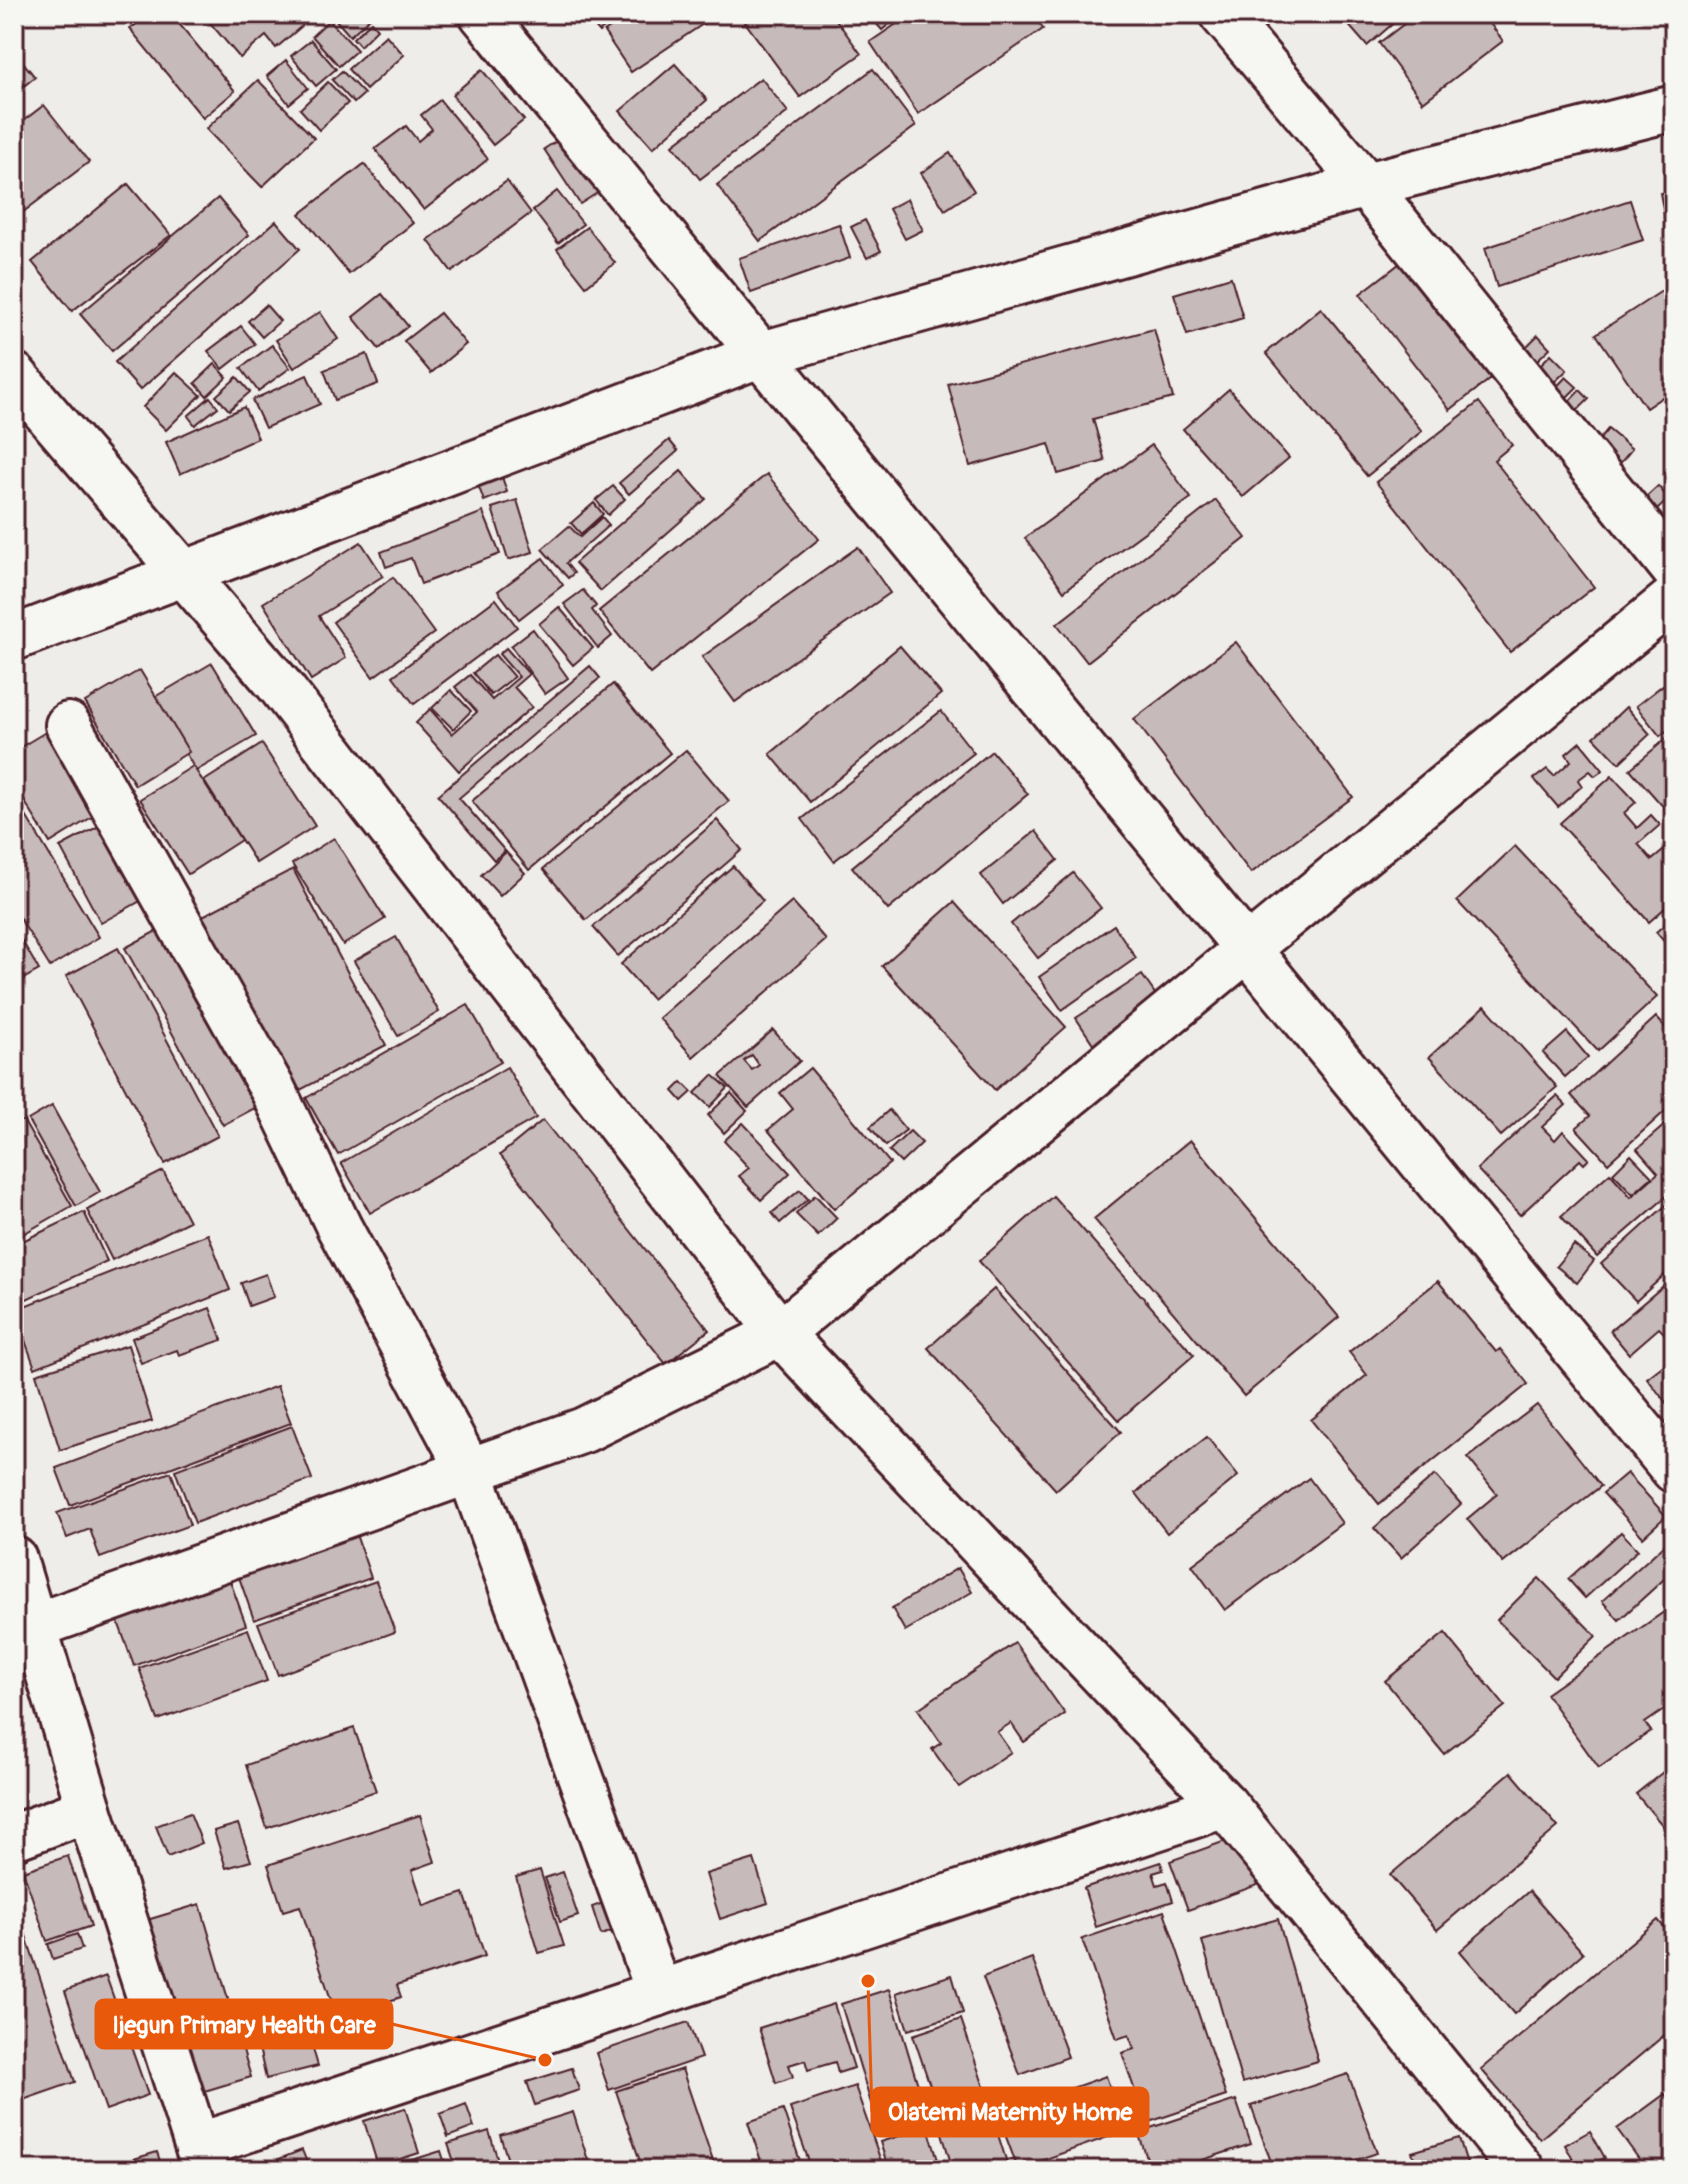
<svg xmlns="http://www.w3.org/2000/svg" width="1688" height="2184" font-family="Pangolin,sans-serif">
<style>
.building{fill:#c6babb;stroke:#4a1f2b;stroke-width:2;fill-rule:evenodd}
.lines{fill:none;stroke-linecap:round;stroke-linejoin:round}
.street-casing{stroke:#4a1f2b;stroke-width:50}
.secondary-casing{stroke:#4a1f2b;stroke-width:50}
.street{stroke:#f6f6f2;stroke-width:44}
.secondary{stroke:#f6f6f2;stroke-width:44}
.leader{fill:none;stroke:#e8590c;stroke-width:3}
.callout-dot{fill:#e8590c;stroke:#f6f6f2;stroke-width:3}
.callout{fill:#e8590c;stroke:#e8590c;stroke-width:3}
.callout-label{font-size:24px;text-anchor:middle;font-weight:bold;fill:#fff}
</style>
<rect width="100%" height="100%" fill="#efedea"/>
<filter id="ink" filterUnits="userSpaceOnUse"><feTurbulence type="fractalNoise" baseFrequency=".0125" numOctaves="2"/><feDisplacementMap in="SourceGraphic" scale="16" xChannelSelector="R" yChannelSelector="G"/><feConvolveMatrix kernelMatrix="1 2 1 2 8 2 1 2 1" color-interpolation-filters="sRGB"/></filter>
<g filter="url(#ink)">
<g class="building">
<polygon points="149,14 171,14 235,91 203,118 130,29"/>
<polygon points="209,14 316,14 276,48 266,36 240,58 205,17"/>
<polygon points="340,14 366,14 370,18 350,36 335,19"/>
<polygon points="584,14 621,14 599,32"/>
<polygon points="631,14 718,14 631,72 604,32"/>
<polygon points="748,14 832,14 861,54 800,97 742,18"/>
<polygon points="868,14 901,14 882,30"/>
<polygon points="911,14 1033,14 1043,29 918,114 870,42"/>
<polygon points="1339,14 1404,14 1367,46"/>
<polygon points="1417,14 1483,14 1503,41 1423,102 1379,43"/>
<polygon points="329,20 357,50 339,66 312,36"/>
<polygon points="371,22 377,29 360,46 353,38"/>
<polygon points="386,35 404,55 366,90 348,69"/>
<polygon points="311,40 336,69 316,86 291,56"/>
<polygon points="492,44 528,89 517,97 482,52"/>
<polygon points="14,51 35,77 14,94"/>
<polygon points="286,60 308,88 289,104 267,76"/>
<polygon points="675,64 707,100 653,148 620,111"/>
<polygon points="873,69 916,126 760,241 717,185"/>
<polygon points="482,70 524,120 493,145 452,95"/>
<polygon points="342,71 364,94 354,103 332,80"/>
<polygon points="761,78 788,112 700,179 673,145"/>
<polygon points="258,80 314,138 262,187 206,129"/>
<polygon points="328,82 348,103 319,130 300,109"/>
<polygon points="440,100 488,159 424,210 375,149 406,126 418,141 432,129 421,115"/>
<polygon points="44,105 89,162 14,219 14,128"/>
<polygon points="566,135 602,190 580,204 544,149"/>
<polygon points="950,153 974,191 945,210 921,173"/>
<polygon points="364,164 413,223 349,274 300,214"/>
<polygon points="507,181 531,213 452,272 428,240"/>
<polygon points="128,184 171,235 72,311 32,262"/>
<polygon points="557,191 583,224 558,243 533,210"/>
<polygon points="1674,191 1674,257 1672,257 1660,193"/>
<polygon points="218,198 249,235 112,351 80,314"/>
<polygon points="907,199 923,230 905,239 889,209"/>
<polygon points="1630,200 1643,240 1497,287 1485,248"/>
<polygon points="865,220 881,251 867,258 851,227"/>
<polygon points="276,221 300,249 140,390 115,362"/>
<polygon points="839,224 850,258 751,293 739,258"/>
<polygon points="587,227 615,263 586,286 557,249"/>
<polygon points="1412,254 1503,369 1450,410 1360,294"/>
<polygon points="1231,277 1243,318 1187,335 1174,294"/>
<polygon points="1674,283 1674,389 1646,408 1596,334"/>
<polygon points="382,294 408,326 379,349 353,317"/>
<polygon points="266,305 280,321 262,337 248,321"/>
<polygon points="1321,308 1422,431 1367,476 1266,353"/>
<polygon points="320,312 338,339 294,368 276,340"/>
<polygon points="440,313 466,344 431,373 404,341"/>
<polygon points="241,326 255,344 223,369 208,351"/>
<polygon points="1154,329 1173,398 1093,419 1105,461 1058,474 1049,444 970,466 948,384"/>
<polygon points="1538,335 1550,348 1531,366 1519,354"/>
<polygon points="272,345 290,368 258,391 241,368"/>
<polygon points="367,354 378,384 335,400 324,370"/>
<polygon points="1551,354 1567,370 1545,391 1529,376"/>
<polygon points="215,364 227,377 207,396 195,383"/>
<polygon points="176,372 201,395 166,430 143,407"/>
<polygon points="307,375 320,404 265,428 252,400"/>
<polygon points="237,377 250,392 229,410 216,396"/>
<polygon points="1566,377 1577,387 1556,408 1546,398"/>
<polygon points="1229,389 1289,458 1243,497 1183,429"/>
<polygon points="1580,390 1589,399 1568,420 1559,412"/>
<polygon points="210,397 218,407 195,425 188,416"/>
<polygon points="1479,402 1512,445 1494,460 1594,587 1510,652 1376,482"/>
<polygon points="244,407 258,438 180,474 166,442"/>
<polygon points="1608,429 1632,449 1618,466 1594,446"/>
<polygon points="669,440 678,451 629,494 619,483"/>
<polygon points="1152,445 1191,498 1064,591 1025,538"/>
<polygon points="497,462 507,492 484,501 473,471"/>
<polygon points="681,471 706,499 601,591 575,563"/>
<polygon points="767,474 819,539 650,674 599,611"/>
<polygon points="613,486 625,499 608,515 596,500"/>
<polygon points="1658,486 1669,499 1647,519 1636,506"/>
<polygon points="517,500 533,552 508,560 492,508"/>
<polygon points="1216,500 1246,538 1087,662 1057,624"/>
<polygon points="594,503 603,514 581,534 571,523"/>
<polygon points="483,512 500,554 421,584 411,558 386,567 381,552"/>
<polygon points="602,517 609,525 566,563 574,573 568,578 542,549 569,526 580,537"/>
<polygon points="361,542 383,576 319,616 346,658 311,680 263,603"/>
<polygon points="858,547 890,593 735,702 702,657"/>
<polygon points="543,558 563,585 519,619 498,591"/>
<polygon points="393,577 434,633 373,677 333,622"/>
<polygon points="583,590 596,606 592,610 612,636 598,648 564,604"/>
<polygon points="496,599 517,627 414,704 393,676"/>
<polygon points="559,607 593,648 573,665 539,624"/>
<polygon points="533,629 568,678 545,694 511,646"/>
<polygon points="1236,642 1353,797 1251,873 1134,719"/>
<polygon points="900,646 941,694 810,802 770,754"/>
<polygon points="506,648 529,674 514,687 532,707 459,771 416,723 430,709 452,734 477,712 455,687 470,675 492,700 519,677 499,654"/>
<polygon points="495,655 514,677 491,695 473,673"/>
<polygon points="212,663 256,736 196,771 153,698"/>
<polygon points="590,666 600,678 459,798 505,851 494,860 438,795"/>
<polygon points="140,670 189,752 135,785 85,702"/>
<polygon points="613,684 670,753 529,870 472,801"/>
<polygon points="1663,685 1674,698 1674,725 1660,736 1636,706"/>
<polygon points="451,690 471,711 453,729 432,708"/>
<polygon points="1626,707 1650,734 1619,763 1594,737"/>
<polygon points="941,711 974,753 834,861 802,819"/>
<polygon points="49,730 100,812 50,843 14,784 14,751"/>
<polygon points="1674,732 1674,819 1630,769"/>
<polygon points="1580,742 1603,770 1595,776 1590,771 1578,780 1582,786 1558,807 1534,779 1547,769 1554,776 1571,761 1566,754"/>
<polygon points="262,744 315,826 256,863 204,781"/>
<polygon points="686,750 729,801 586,920 543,869"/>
<polygon points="992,751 1028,794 888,910 852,867"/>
<polygon points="193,766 241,840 188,874 140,799"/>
<polygon points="1612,776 1636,802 1624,813 1637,828 1651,815 1660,825 1638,844 1652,860 1674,842 1674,888 1669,893 1674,900 1649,922 1560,823"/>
<polygon points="14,796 99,937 50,967 14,909"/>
<polygon points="110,820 151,895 101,923 60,847"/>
<polygon points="717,820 742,850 618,956 593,927"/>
<polygon points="1036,831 1058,860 1003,904 981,875"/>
<polygon points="334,838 385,919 343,945 292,864"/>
<polygon points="1515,846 1657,997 1598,1051 1457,901"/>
<polygon points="506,852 525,873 500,896 481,875"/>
<polygon points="733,866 763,901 652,999 621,964"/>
<polygon points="293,869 386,1045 285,1098 193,921"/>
<polygon points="1073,873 1101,908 1038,958 1011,924"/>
<polygon points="792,902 826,940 693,1057 659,1018"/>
<polygon points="954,902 1066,1027 995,1090 882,966"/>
<polygon points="1674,916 1674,953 1656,932"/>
<polygon points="173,922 270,1100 223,1125 125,948"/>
<polygon points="1114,925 1136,958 1062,1010 1039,977"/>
<polygon points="14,927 39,970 14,984"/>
<polygon points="396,937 439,1012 398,1036 354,961"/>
<polygon points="118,948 218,1136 165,1164 66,976"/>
<polygon points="1142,975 1160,1001 1094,1045 1076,1018"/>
<polygon points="468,1005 501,1062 338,1155 306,1098"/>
<polygon points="1485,1006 1557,1087 1501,1136 1429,1057"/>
<polygon points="1656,1017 1674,1037 1674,1103 1608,1163 1576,1128 1590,1116 1571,1095"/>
<path d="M773 1030 800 1061 748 1107 720 1076ZM752 1055 759 1065 752 1070 744 1061Z"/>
<polygon points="1567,1032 1588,1057 1565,1077 1543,1053"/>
<polygon points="14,1048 24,1065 14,1071"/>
<polygon points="507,1067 536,1118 370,1213 341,1163"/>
<polygon points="810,1068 890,1163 834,1209 768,1130 793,1109 780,1093"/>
<polygon points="713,1075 728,1088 710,1107 695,1093"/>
<polygon points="682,1082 692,1092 682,1101 673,1091"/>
<polygon points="731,1093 747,1111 724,1133 708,1115"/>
<polygon points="1557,1096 1566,1105 1542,1127 1555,1140 1563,1131 1589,1159 1584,1164 1580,1160 1520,1215 1477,1169"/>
<polygon points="52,1106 100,1192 76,1206 28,1120"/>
<polygon points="889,1110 906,1130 886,1146 870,1127"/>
<polygon points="1674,1117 1674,1190 1597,1257 1561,1216 1610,1173 1631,1197 1658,1173 1637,1149"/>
<polygon points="23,1120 72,1206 16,1238 14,1125"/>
<polygon points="543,1120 709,1330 666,1364 500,1155"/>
<polygon points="743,1123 790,1173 761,1200 739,1176 749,1168 724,1141"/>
<polygon points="910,1131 922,1143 901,1163 889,1151"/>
<polygon points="1190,1140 1339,1317 1244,1396 1094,1219"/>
<polygon points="1631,1155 1652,1177 1633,1194 1613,1173"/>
<polygon points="163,1171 189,1221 112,1260 87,1210"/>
<polygon points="800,1190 808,1199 780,1223 772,1213"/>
<polygon points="815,1195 837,1218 818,1236 796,1214"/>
<polygon points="1053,1196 1194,1355 1119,1420 979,1261"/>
<polygon points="1674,1198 1674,1266 1636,1301 1601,1264"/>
<polygon points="84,1212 107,1261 14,1305 14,1245"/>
<polygon points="208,1234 230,1290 35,1368 14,1310"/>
<polygon points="1574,1245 1594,1261 1577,1283 1556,1266"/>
<polygon points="266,1274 274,1297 249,1306 241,1283"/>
<polygon points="1674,1277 1674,1343 1659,1328 1629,1354 1610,1331"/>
<polygon points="1438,1281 1496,1352 1500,1349 1528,1384 1379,1504 1311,1420 1367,1375 1349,1352"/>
<polygon points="994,1289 1121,1432 1056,1490 928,1348"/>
<polygon points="210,1308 222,1340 179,1355 177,1350 141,1363 132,1338"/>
<polygon points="128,1345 152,1421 60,1450 36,1374"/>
<polygon points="1674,1357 1674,1413 1647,1378"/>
<polygon points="277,1386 291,1423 70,1505 56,1468"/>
<polygon points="1537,1405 1601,1486 1503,1563 1467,1519 1497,1494 1468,1458"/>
<polygon points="292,1426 312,1479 195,1523 175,1470"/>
<polygon points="1207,1437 1238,1476 1167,1533 1136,1493"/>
<polygon points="171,1472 190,1525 100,1558 90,1529 67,1538 57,1513"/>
<polygon points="1627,1473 1666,1516 1643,1537 1603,1493"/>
<polygon points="1435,1475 1461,1504 1401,1558 1374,1528"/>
<polygon points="1309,1478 1342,1523 1225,1610 1192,1565"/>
<polygon points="350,1517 371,1578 254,1620 233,1560"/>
<polygon points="1621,1532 1638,1550 1585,1598 1568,1579"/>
<polygon points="1674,1536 1674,1570 1619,1620 1602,1601"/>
<polygon points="224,1564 246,1625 134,1666 112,1605"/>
<polygon points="958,1568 972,1592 905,1631 892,1608"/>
<polygon points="1539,1578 1596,1636 1554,1677 1497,1620"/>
<polygon points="376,1581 395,1632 278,1675 258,1623"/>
<polygon points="1674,1605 1674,1703 1645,1723 1651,1731 1599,1768 1546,1694"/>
<polygon points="248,1629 267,1681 158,1720 139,1668"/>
<polygon points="1445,1633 1505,1706 1444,1754 1385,1681"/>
<polygon points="1015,1643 1065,1714 1024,1742 1011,1723 997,1732 1011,1752 959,1787 932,1749 941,1743 918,1709"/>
<polygon points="354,1728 376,1791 267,1828 246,1765"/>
<polygon points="1674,1763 1674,1839 1636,1794"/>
<polygon points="1511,1772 1558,1827 1437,1930 1390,1875"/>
<polygon points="190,1813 202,1843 168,1857 156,1826"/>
<polygon points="420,1815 435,1862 412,1870 424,1906 464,1893 485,1956 397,1985 401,1997 337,2018 300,1906 283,1911 268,1865"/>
<polygon points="238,1824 251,1861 226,1868 214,1831"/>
<polygon points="1242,1835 1260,1884 1188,1910 1170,1861"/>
<polygon points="68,1856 91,1926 47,1941 23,1871"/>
<polygon points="754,1859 768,1903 720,1919 706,1874"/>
<polygon points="1161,1862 1163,1870 1153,1873 1157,1885 1167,1882 1173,1901 1096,1927 1084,1888"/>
<polygon points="540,1870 564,1946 539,1953 516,1877"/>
<polygon points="563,1872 578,1916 560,1922 545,1878"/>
<polygon points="1529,1891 1583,1953 1514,2014 1460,1951"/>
<polygon points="614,1899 625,1927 601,1935 592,1907"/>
<polygon points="200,1904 251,2077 198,2093 147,1920"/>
<polygon points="1164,1911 1226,2096 1146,2123 1122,2053 1134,2049 1129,2035 1117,2039 1082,1939"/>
<polygon points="20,1918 75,2082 14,2103 14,1920"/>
<polygon points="1278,1919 1318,2061 1242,2083 1202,1941"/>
<polygon points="1658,1920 1674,1939 1674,2027 1540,2139 1481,2069"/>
<polygon points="77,1934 82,1949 53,1959 48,1944"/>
<polygon points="1032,1958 1068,2057 1020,2075 983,1977"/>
<polygon points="952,1975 963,2013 908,2030 896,1993"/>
<polygon points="106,1976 148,2095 106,2110 65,1991"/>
<polygon points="889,1989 928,2118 880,2133 841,2004"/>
<polygon points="834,2004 854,2068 838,2073 835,2062 808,2070 805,2060 789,2065 793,2077 776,2083 759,2028"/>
<polygon points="961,2019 986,2093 938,2109 913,2035"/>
<polygon points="688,2022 701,2058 609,2090 596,2053"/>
<polygon points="309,2035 318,2066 266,2079 259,2048"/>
<polygon points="572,2068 579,2090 535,2105 527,2082"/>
<polygon points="682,2069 716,2170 643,2170 616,2091"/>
<polygon points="1348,2074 1377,2153 1347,2163 1348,2167 1340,2170 1292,2170 1290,2165 1274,2170 1251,2106"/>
<polygon points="1106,2076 1125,2131 1018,2169 1002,2126 1059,2105 1055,2094"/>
<polygon points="855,2086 884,2170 812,2170 790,2108"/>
<polygon points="1665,2094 1674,2106 1674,2170 1647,2170 1617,2129"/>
<polygon points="986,2097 1007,2163 986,2170 953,2170 936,2113"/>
<polygon points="1236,2100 1251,2144 1172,2170 1151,2170 1138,2132"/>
<polygon points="466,2104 474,2127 448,2137 440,2114"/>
<polygon points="405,2108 419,2153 378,2166 364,2121"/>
<polygon points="783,2110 803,2170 764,2170 748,2122"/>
<polygon points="573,2112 591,2170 511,2170 500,2135"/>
<polygon points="928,2127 941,2170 889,2170 880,2142"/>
<polygon points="489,2131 501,2170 457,2170 448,2144"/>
<polygon points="1590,2131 1605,2158 1579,2170 1565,2145"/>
<polygon points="1459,2138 1469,2170 1418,2170 1412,2152"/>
<polygon points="302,2150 310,2170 269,2170 266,2164"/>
<polygon points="441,2151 447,2170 386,2170 386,2168"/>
<polygon points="157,2152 163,2170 130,2170 127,2161"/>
</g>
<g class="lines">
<g class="street-casing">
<g id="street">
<polyline points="482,14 1674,1470"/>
<polyline points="1222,14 1366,185 1674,569"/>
<polyline points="14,375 280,686 780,1333 1225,1805 1522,2170"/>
<polyline points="68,725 274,1092 339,1227 470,1472 659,1993"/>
<polyline points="14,1559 89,1809 205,2170"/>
<polyline points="35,1626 584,1430 780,1333 1674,598"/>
<polyline points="14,1837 89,1809"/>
<polyline points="198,2146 1225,1805"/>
</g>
</g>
<g class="secondary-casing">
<polyline id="secondary" points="14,638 762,354 1366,185 1674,108"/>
</g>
<use href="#street" class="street"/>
<use href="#secondary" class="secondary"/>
</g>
</g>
<path class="leader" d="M545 2060L392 2024M868 1981L872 2112"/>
<g class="callout-dot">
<circle cx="545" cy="2060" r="8"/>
<circle cx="868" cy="1981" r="8"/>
</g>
<g class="callout">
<rect x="96" y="2000" width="296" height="48" rx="8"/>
<rect x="872" y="2088" width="276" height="48" rx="8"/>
</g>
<g class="callout-label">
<text x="244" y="2033">Ijegun Primary Health Care</text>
<text x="1010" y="2120">Olatemi Maternity Home</text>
</g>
<rect width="1688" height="2184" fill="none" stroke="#f6f6f2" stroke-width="48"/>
<rect x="24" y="24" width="1640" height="2136" fill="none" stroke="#4a1f2b" stroke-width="3" filter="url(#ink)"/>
</svg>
